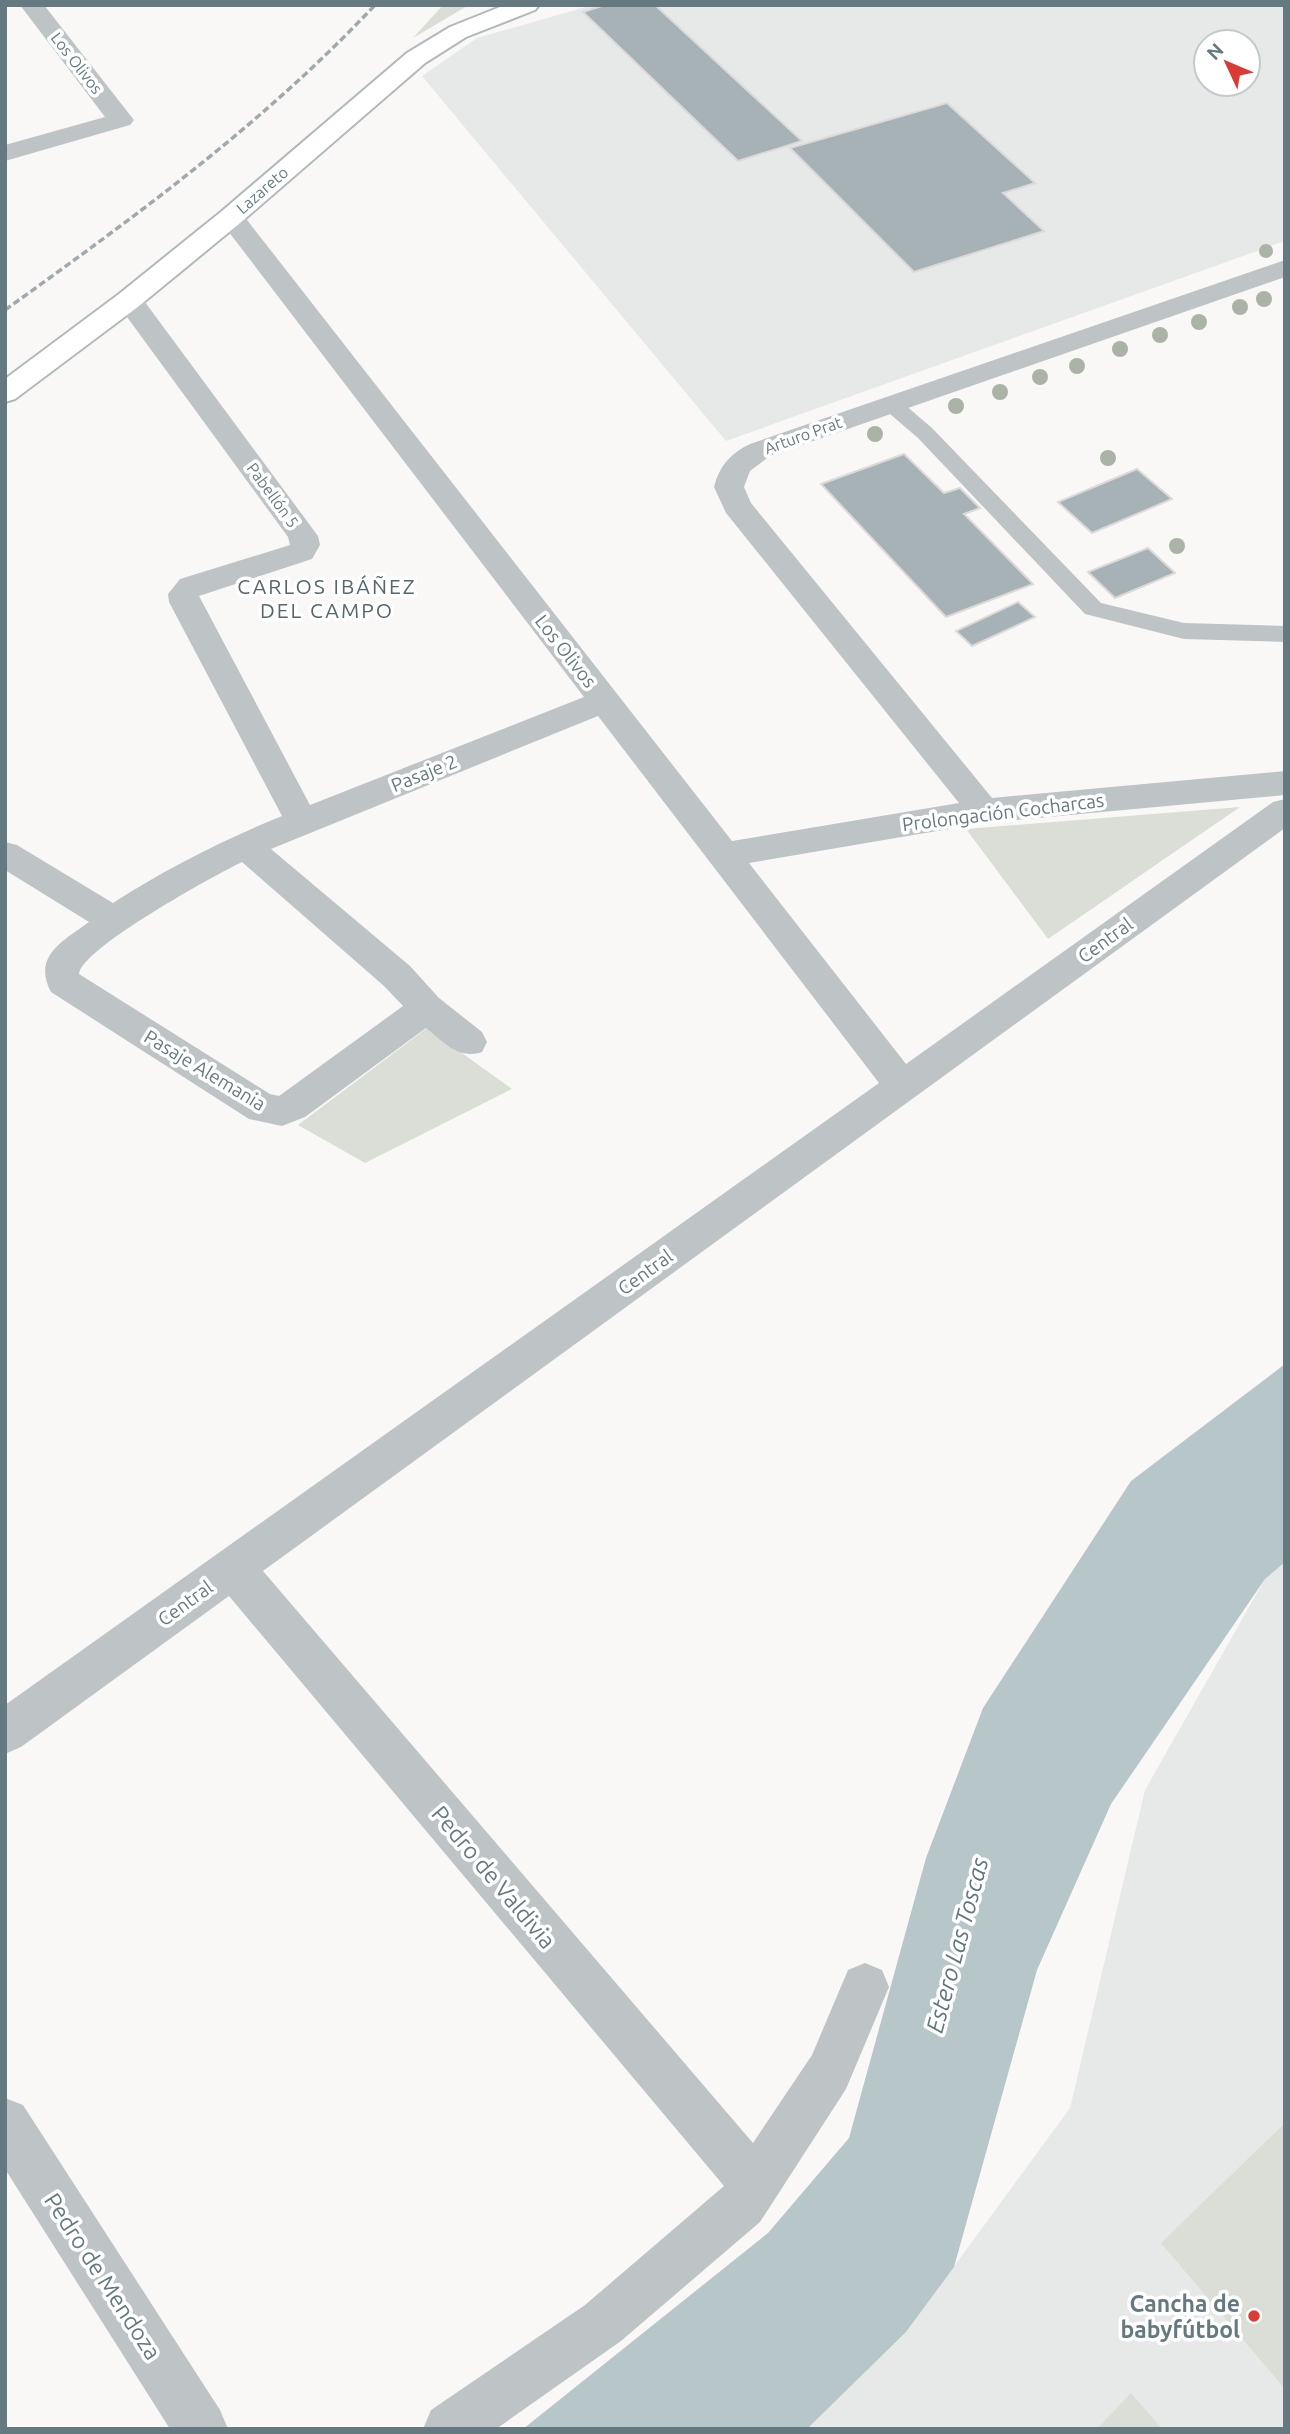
<svg xmlns="http://www.w3.org/2000/svg" width="1290" height="2434" font-family="Ubuntu,sans-serif">
<style>
.built{fill:#e7e8e8;fill-rule:evenodd}
.green{fill:#daded6}
.water{fill:#b7c6c8}
.building{fill:#a7b2b6;stroke:#dbdad9;stroke-width:2}
.lines{fill:none;stroke-linecap:round;stroke-linejoin:round}
.secondary-casing{stroke:#b0b9bb;stroke-width:4}
.lane{fill:#bec4c6;fill-rule:evenodd}
.street{fill:#bec4c6;fill-rule:evenodd}
.secondary{fill:#fff;fill-rule:evenodd}
.rail{stroke:#a0aaad;stroke-width:3.5;stroke-dasharray:7 3.5;stroke-linecap:butt}
.tree{fill:#abb2a6}
.poi-dot{fill:#dc3a34;stroke:#fff;stroke-width:2.5}
.labels{text-anchor:middle;dominant-baseline:central;stroke-width:7;stroke-linejoin:round;paint-order:stroke}
.far-street-label{font-size:16px;fill:#657a80;stroke:#fff}
.street-label{font-size:19px;fill:#657a80;stroke:#fff}
.neighbourhood-label{font-size:21px;letter-spacing:2px;fill:#57666c;stroke:#fff}
.near-street-label{font-size:23px;fill:#657a80;stroke:#fff}
.near-poi-label{font-size:23px;font-weight:bold;fill:#657a80;stroke:#fff;text-anchor:end}
.near-water-label{font-size:24px;font-style:italic;fill:#60787a;stroke:#fff}
</style>
<rect width="100%" height="100%" fill="#f9f8f7"/>
<g class="built">
<path d="M593 5H1285V241L726 441 422 76 477 38ZM1206 42H1248V84H1206Z"/>
<polygon points="1285,1562 1285,2429 807,2429 906,2332 1070,2108 1145,1790 1265,1579"/>
</g>
<g class="green">
<polygon points="443,5 469,5 413,38"/>
<polygon points="1240,807 1048,939 966,829"/>
<polygon points="427,1028 512,1089 365,1163 298,1125"/>
<polygon points="1285,2123 1285,2389 1161,2243"/>
<polygon points="1131,2393 1162,2429 1097,2429"/>
</g>
<polygon class="water" points="1285,1364 1285,1562 1265,1579 1111,1804 1037,1970 954,2267 906,2332 807,2429 523,2429 768,2233 849,2138 926,1858 983,1708 1131,1481"/>
<g class="building">
<polygon points="605,5 655,5 802,141 738,161 583,12"/>
<polygon points="947,103 1035,183 1003,193 1044,231 914,272 790,148"/>
<polygon points="904,454 944,493 960,488 980,508 964,514 1033,584 946,617 821,484"/>
<polygon points="1137,469 1172,499 1092,533 1058,502"/>
<polygon points="1148,548 1175,573 1115,598 1088,572"/>
<polygon points="1018,602 1035,617 972,646 956,631"/>
</g>
<g class="lines">
<g class="secondary-casing">
<polygon id="secondary" points="505,5 539,5 535,10 466,37 425,63 240,223 139,306 15,399 5,402 5,379 119,294 222,211 407,53 450,27"/>
</g>
<polygon class="lane" points="890,397 897,398 932,428 1101,603 1184,623 1285,626 1285,642 1184,639 1085,614 918,438 883,408 880,403 883,398"/>
<g class="street">
<polygon points="20,5 44,5 130,115 134,120 130,125 5,161 5,145 105,117"/>
<path d="M231 209 240 211 732 841 959 803 726 513 714 487C719 466 731 453 750 444L1285 260V277L770 456 750 471 744 487 751 503 992 798 1285 771V795L984 823 749 863 906 1064 1273 802 1285 799V828L263 1571 753 2143 812 2055 848 1970 865 1963 882 1970 889 1987 846 2089 760 2222 621 2341 496 2429H423L431 2410 585 2305 724 2186 229 1596 21 1747 5 1754V1705L879 1083 598 716 271 849 410 966 439 998 482 1032 487 1042 482 1052C458 1060 444 1042 426 1028L305 1117 282 1126 249 1119 51 992C32 956 63 941 89 922L5 870V842L17 845 113 903C167 868 223 840 282 816L169 602 168 594 180 579 290 545 288 537 119 306 115 300 119 294 129 292 139 294 318 536 320 545 312 559 199 596 310 805 584 697 222 223 218 217 222 211ZM242 862 384 986 403 1006 279 1096 270 1094 79 974C82 948 215 875 242 862Z"/>
<polygon points="5,2098 23,2105 220,2410 228,2429 170,2429 5,2169"/>
</g>
<use href="#secondary" class="secondary"/>
<path class="rail" d="M5 310C136 216 264 123 375 5"/>
</g>
<g class="tree">
<circle cx="1266" cy="251" r="7"/>
<circle cx="1264" cy="299" r="8"/>
<circle cx="1240" cy="307" r="8"/>
<circle cx="1199" cy="322" r="8"/>
<circle cx="1160" cy="335" r="8"/>
<circle cx="1120" cy="349" r="8"/>
<circle cx="1077" cy="366" r="8"/>
<circle cx="1040" cy="377" r="8"/>
<circle cx="1000" cy="392" r="8"/>
<circle cx="956" cy="406" r="8"/>
<circle cx="875" cy="434" r="8"/>
<circle cx="1108" cy="458" r="8"/>
<circle cx="1177" cy="546" r="8"/>
</g>
<circle class="poi-dot" cx="1254" cy="2316" r="7"/>
<g class="labels">
<g class="far-street-label">
<text transform="translate(77 63) rotate(52)">Los Olivos</text>
<text transform="translate(262 190) rotate(-41)">Lazareto</text>
<text transform="translate(803 435) rotate(-20)">Arturo Prat</text>
<text transform="translate(273 495) rotate(54)">Pabellón 5</text>
</g>
<g class="street-label">
<text transform="translate(566 651) rotate(52)">Los Olivos</text>
<text transform="translate(424 773) rotate(-22)">Pasaje 2</text>
<text transform="translate(1003 812) rotate(-7)">Prolongación Cocharcas</text>
<text transform="translate(1105 940) rotate(-36)">Central</text>
<text transform="translate(205 1070) rotate(31)">Pasaje Alemania</text>
<text transform="translate(645 1272) rotate(-36)">Central</text>
<text transform="translate(185 1603) rotate(-36)">Central</text>
</g>
<g class="neighbourhood-label">
<text x="327" y="586">CARLOS IBÁÑEZ<tspan x="327" dy="24">DEL CAMPO</tspan></text>
</g>
<g class="near-street-label">
<text transform="translate(494 1877) rotate(50)">Pedro de Valdivia</text>
<text transform="translate(103 2276) rotate(57)">Pedro de Mendoza</text>
</g>
<g class="near-poi-label">
<text x="1240" y="2303">Cancha de<tspan x="1240" dy="26">babyfútbol</tspan></text>
</g>
<g class="near-water-label">
<text transform="translate(957 1945) rotate(-75)">Estero Las Toscas</text>
</g>
</g>
<rect width="1290" height="2434" fill="none" stroke="#657a80" stroke-width="14"/>
<g transform="translate(1227 63) rotate(314)"><circle r="33" fill="#ffffff" stroke="#c1cacc" stroke-width="2"/>
<path d="M0-5L12 26L0 18L-12 26Z" fill="#dc3a34"/>
<text y="-10" font-size="19" font-weight="bold" text-anchor="middle" fill="#657a80">N</text>
</g>
</svg>
